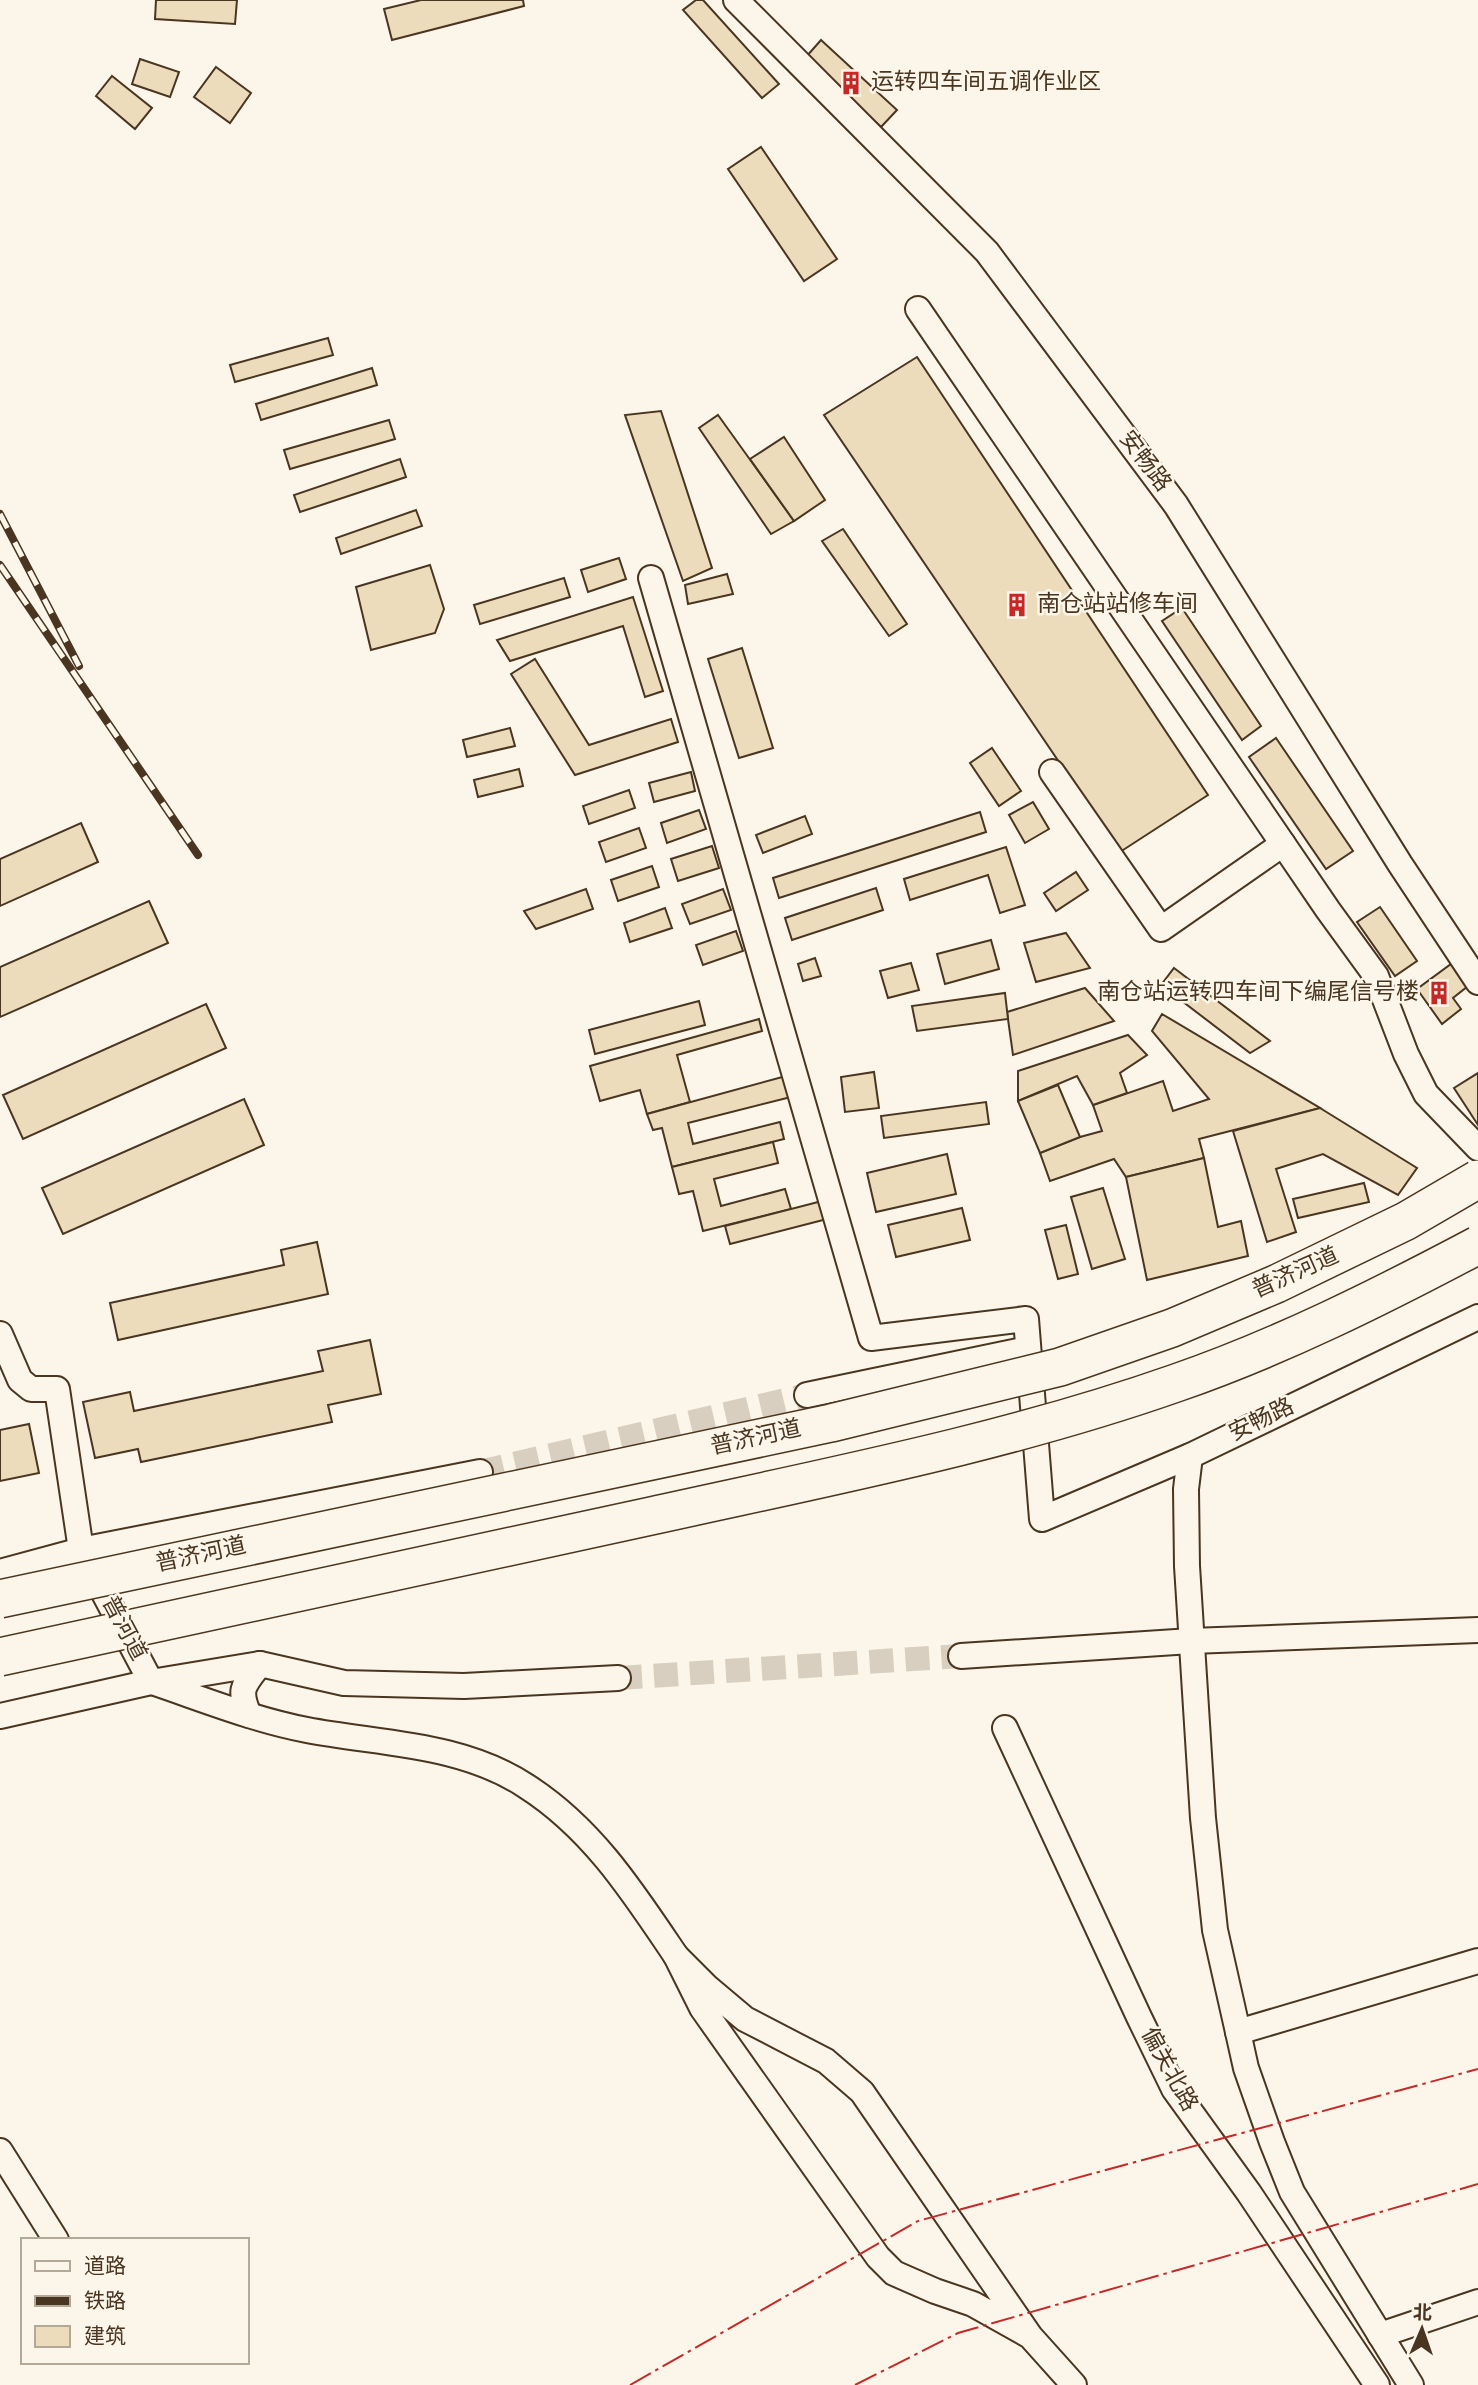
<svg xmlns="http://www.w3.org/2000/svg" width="1478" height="2385" font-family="Overpass,'Noto Sans SC',sans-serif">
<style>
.building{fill:#ecdcbc;stroke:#4a3520;stroke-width:2}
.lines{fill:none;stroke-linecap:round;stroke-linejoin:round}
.minor-tunnel{stroke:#d8cfc1;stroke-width:24;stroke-dasharray:24 12;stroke-linecap:butt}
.minor-casing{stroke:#4a3520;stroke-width:28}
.minor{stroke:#fbf6e9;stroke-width:24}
.rail-casing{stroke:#4a3520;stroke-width:8}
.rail{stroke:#fbf6e9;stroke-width:5;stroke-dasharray:16;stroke-linecap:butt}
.highway-bridge-casing{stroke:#4a3520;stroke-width:40;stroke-linecap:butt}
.highway-bridge{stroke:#fbf6e9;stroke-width:37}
.power{stroke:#c62828;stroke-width:2;stroke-dasharray:24 5 3.5 5;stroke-linecap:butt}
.labels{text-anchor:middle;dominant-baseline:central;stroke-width:5;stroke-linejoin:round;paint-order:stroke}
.poi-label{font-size:23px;fill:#4a3520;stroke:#fbf6e9;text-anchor:start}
.street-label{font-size:23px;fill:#4a3520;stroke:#fbf6e9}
</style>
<rect width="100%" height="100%" fill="#fbf6e9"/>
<g class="building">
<polygon points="156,0 237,0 235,24 155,19"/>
<polygon points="421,0 523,0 524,6 392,40 384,9"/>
<polygon points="696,0 703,0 779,84 762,98 683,10"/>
<polygon points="821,40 897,110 881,127 806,57"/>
<polygon points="140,59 179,72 170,97 132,84"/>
<polygon points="216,67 251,93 230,123 194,97"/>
<polygon points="112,76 152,108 135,129 96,96"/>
<polygon points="761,147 837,259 804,281 728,169"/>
<polygon points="328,338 333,355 235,382 230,365"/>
<polygon points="917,357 1208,795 1120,852 824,415"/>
<polygon points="372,368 377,385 261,420 256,404"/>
<polygon points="661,411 712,568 683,581 625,415"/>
<polygon points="718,415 794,521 771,534 699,428"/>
<polygon points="389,420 395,439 290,469 284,450"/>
<polygon points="784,437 825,500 794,521 750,459"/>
<polygon points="400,459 406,477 300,512 294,495"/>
<polygon points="416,510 422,526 341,554 336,538"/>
<polygon points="843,529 907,624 889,636 822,541"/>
<polygon points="619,558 626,579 588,592 581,570"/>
<polygon points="430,565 444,609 435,633 371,650 356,587"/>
<polygon points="727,574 733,594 688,604 685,585"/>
<polygon points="564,578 570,597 480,624 474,605"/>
<polygon points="633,597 663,691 645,697 623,626 510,661 497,640"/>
<polygon points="1182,608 1261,726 1242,740 1162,621"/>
<polygon points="742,648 773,748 739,758 708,659"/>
<polygon points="535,659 589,745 671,719 678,742 575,775 511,674"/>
<polygon points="510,728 515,746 467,757 463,740"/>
<polygon points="1276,738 1353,851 1326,869 1249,757"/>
<polygon points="992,748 1021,791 999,806 970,763"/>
<polygon points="519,769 523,786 478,797 474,780"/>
<polygon points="691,772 695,791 654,802 649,783"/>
<polygon points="629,790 635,808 589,824 583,806"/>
<polygon points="1033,802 1049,829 1025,843 1009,815"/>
<polygon points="699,810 706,829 667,843 661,823"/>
<polygon points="980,812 986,832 779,898 773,878"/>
<polygon points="805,816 812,834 763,853 756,835"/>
<polygon points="81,823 98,862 0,906 0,859"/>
<polygon points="639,828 646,848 606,862 599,842"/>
<polygon points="712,846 719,868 678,881 671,859"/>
<polygon points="1006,847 1025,905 1000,913 988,875 910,900 904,879"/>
<polygon points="652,866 659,887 618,901 611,880"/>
<polygon points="1076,872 1088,890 1056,911 1044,893"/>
<polygon points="876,888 883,910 792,940 785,918"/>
<polygon points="586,889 593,909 536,929 524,911"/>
<polygon points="723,889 731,910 690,924 682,904"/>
<polygon points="149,901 168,943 0,1017 0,967"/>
<polygon points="1380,907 1417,961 1395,976 1357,922"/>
<polygon points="665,908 672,928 630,942 624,923"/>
<polygon points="736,931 743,951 703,965 696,945"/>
<polygon points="1066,933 1090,968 1036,982 1024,943"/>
<polygon points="991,940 999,969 945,984 937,954"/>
<polygon points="815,958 821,976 803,981 798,964"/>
<polygon points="911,963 919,990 888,998 880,971"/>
<polygon points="1451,964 1468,986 1453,998 1461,1009 1442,1024 1417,989"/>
<polygon points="1174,968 1270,1041 1250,1053 1161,985"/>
<polygon points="1085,988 1114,1021 1013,1055 1007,1012"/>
<polygon points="1005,993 1008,1019 917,1031 912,1006"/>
<polygon points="699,1001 705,1025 595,1054 589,1030"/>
<polygon points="206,1004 226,1048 23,1139 3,1095"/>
<polygon points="1162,1014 1320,1108 1199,1139 1204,1158 1126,1177 1114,1159 1050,1181 1040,1153 1080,1137 1102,1131 1093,1105 1163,1081 1173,1111 1209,1099 1152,1031"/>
<polygon points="759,1019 762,1031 677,1055 690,1102 647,1114 640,1090 600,1101 590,1066"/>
<polygon points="1128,1035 1147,1055 1120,1073 1127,1093 1093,1105 1077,1076 1018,1101 1018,1071"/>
<polygon points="874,1072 879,1108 845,1112 841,1077"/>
<polygon points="1478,1073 1478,1125 1454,1088"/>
<polygon points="786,1076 791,1097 688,1123 693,1144 780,1122 784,1139 672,1167 662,1128 653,1130 647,1114"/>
<polygon points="1058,1085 1080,1137 1040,1153 1018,1101"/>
<polygon points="244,1099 264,1145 63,1234 42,1188"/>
<polygon points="986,1102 989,1124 884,1138 881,1116"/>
<polygon points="1320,1108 1417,1168 1398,1195 1323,1154 1276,1169 1296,1232 1267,1242 1233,1131"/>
<polygon points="773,1142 778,1163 714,1179 721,1206 785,1189 791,1209 703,1231 693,1191 679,1194 672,1167"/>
<polygon points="947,1154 956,1194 876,1212 867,1173"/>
<polygon points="1204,1158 1218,1227 1241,1221 1248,1256 1147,1280 1126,1177"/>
<polygon points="1364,1183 1369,1202 1298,1218 1293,1199"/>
<polygon points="1103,1188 1125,1259 1092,1269 1071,1197"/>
<polygon points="822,1201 827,1219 730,1244 725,1226"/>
<polygon points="962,1208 970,1240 896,1257 888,1225"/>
<polygon points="1066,1225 1078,1274 1058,1279 1045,1230"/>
<polygon points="317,1242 328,1294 118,1340 110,1303 284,1265 281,1250"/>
<polygon points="370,1340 381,1394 328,1405 332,1422 141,1462 138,1449 95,1458 83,1402 130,1392 134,1411 323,1371 318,1351"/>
<polygon points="29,1424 39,1473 0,1481 0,1430"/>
</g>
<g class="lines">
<g class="minor-tunnel">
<polyline points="480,1472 807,1395"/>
<polyline points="618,1678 961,1656"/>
</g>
<g class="minor-casing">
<g id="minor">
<polyline points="736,0 987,252 1176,505 1400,864 1478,982"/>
<polyline points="918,309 1328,910 1376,976 1406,1054 1426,1094 1478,1148"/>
<polyline points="651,578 871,1338 1026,1319 1042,1519 1190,1456 1478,1317"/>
<polyline points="1052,772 1161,929 1283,844"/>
<polyline points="0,1334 20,1380 31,1389 57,1389 81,1550 480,1472"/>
<polyline points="807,1395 1028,1349"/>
<polyline points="1190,1456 1186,1489 1187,1566 1203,1818 1215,1930 1238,2032 1246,2068 1272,2142 1292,2192 1411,2385"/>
<polyline points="0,1572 81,1550 151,1682"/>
<polyline points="961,1656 1191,1641 1478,1630"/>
<path d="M155 1683C205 1700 255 1720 307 1730 380 1744 461 1743 526 1786 592 1828 633 1892 676 1956"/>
<path d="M249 1715C238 1689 243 1686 260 1664"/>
<polyline points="0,1716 151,1682 260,1664 344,1683 464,1686 618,1678"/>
<polyline points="1005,1728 1139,2017 1174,2089 1249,2193 1377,2385"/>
<polyline points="1238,2032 1478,1961"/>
<polyline points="0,2151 56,2240"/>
<polyline points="1380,2335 1478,2302"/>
<polyline points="1030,2336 973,2304 935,2291 894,2273 878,2257 702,2008 676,1956 707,1987 745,2019 826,2061 862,2092 1030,2336 1074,2385"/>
</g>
</g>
<use href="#minor" class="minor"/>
<g class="rail-casing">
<g id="rail">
<polyline points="0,514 79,666"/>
<polyline points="0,565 198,855"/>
</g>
</g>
<use href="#rail" class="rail"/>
<g class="highway-bridge-casing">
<g id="highway-bridge">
<polyline points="0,1599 831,1423 1060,1367 1172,1328 1276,1284 1406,1221 1478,1179"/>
<path d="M0 1657C217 1611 434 1564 651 1516 827 1477 1005 1443 1176 1383 1280 1347 1380 1297 1478 1245"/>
</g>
</g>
<use href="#highway-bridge" class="highway-bridge"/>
<g class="power">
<polyline points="630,2385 918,2221 1478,2069"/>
<polyline points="855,2385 958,2333 1478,2184"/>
</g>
</g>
<defs>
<g id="building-bare" transform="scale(1.89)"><path d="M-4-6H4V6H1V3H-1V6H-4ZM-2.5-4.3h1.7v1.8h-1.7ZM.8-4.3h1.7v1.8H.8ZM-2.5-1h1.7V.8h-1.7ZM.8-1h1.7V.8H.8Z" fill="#c62828" stroke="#fbf6e9" stroke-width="2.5" paint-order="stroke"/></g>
</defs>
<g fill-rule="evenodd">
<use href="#building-bare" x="851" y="83"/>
<use href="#building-bare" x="1017" y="605"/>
<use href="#building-bare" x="1439" y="993"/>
</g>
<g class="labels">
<g class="poi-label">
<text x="871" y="83">运转四车间五调作业区</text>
<text x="1037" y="605">南仓站站修车间</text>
<text x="1419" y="993" text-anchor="end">南仓站运转四车间下编尾信号楼</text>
</g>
<g class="street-label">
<text transform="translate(1144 462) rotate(53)">安畅路</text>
<text transform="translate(1296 1274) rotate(-24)">普济河道</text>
<text transform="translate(1262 1421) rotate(-26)">安畅路</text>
<text transform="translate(756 1439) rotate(-12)">普济河道</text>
<text transform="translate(201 1556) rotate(-12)">普济河道</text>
<text transform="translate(123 1629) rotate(62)">普河道</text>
<text transform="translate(1168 2070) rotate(61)">偏关北路</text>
</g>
</g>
<rect x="21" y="2238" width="228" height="126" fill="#fbf6e9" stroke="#b4a999" stroke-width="2"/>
<rect x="35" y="2261" width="35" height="10" fill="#fbf6e9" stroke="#b4a999" stroke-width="2"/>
<text x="84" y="2273" font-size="21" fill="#4a3520">道路</text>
<rect x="35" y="2296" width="35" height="10" fill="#4a3520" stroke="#b4a999" stroke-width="2"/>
<text x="84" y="2308" font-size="21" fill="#4a3520">铁路</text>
<rect x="35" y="2326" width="35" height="21" fill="#ecdcbc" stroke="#b4a999" stroke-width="2"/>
<text x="84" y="2343" font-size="21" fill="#4a3520">建筑</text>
<g transform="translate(1422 2329) rotate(2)" stroke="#fbf6e9" stroke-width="5" paint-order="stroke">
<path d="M0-5L12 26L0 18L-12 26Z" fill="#4a3520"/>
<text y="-10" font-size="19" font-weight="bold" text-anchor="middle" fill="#4a3520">北</text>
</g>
</svg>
